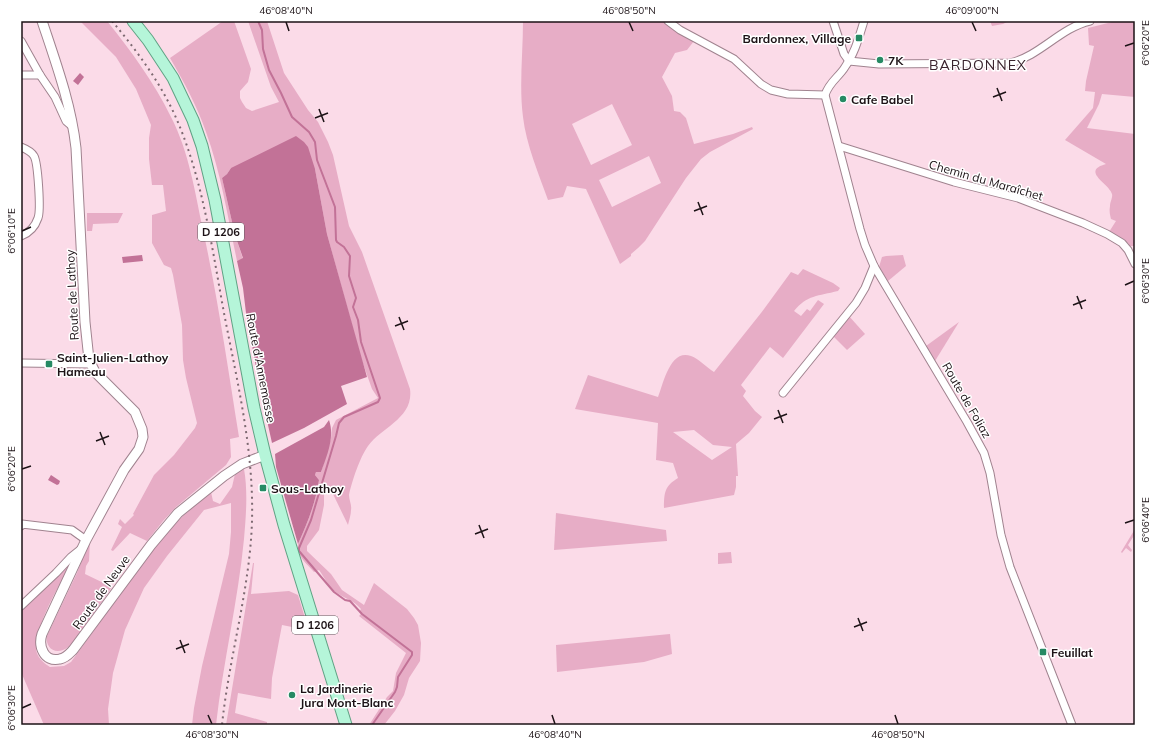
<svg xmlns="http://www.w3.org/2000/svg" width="1156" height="746" font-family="Mulish,sans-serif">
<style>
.green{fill:#e7adc6;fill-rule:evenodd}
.water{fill:#c27297}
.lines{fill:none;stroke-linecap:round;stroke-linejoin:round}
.stream{stroke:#c27297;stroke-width:2}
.minor-casing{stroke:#a0838f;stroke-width:9}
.tertiary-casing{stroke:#a0838f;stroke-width:11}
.primary-casing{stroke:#60a284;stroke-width:13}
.minor{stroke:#fff;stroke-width:7}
.tertiary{stroke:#fff;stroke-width:9}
.primary{stroke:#b5f5d9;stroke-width:11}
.rail{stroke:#7d6971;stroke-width:2;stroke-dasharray:2 4;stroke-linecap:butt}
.ticks{fill:none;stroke:#1c1216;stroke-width:1.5}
.poi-dot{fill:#268a64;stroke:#fff;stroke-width:1.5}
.labels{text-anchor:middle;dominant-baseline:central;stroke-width:3;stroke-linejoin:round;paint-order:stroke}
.shield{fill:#fff;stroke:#60595c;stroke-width:1}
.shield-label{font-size:11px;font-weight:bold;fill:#1c1216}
.poi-label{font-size:12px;font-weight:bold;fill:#1c1216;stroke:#fff;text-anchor:start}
.street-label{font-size:12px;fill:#1c1216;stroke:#fff}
.quarter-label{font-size:14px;letter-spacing:1px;fill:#3a232d;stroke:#fff}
.neatline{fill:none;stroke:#1c1216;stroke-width:1.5}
.ticks-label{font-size:10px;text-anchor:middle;fill:#1c1216}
</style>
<rect width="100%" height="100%" fill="#fbdbe8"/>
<g class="green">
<path d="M80 21H107C131 51 154 82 171 117 189 152 195 192 203 230 218 299 228 368 239 437L230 439 231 457 226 465 176 507 163 521 147 541 130 533 113 551 111 550 122 527 118 524 120 519 125 524 134 515 133 514 154 475 174 455 195 428 197 423 186 378 183 360 182 325 173 275 171 268 164 265 152 243V215L166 211 163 185H152L149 159V138L151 125 136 89 116 57Z"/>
<path d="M223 21H226L227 22 234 21 251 69 248 82 240 91V98L242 102 246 108 252 111 279 102 271 87 248 21H267L284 73 308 110 318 122 328 142 333 155 349 226 362 252 410 389C414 418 382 427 368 446 360 457 352 481 349 495 349 500 352 505 351 510 351 515 349 520 348 525L333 494 324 491V505L319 530 307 546V551L331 574 342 590 364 605 374 583 407 609 414 618 418 625 421 643 420 661 409 678 404 695 395 711 384 725H369L387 697 393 691 396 673 406 653 359 616 361 614 359 612 361 609C352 599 347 600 337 593 330 589 324 577 319 570L314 572C307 564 296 556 298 544 307 524 316 502 319 480L315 475 316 472H321L331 438 332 428 336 420 378 398 372 389 361 358 327 234 315 169 231 168 227 174 222 178 235 235 243 259 237 261C228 218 221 173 206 132 197 106 184 82 170 58Z"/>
<path d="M523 21H663L674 30 694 41 687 50 675 53 662 77 672 96 674 111 680 112 686 118 694 144 733 134 752 127 753 129 710 152 701 159 686 178 645 241 638 248 631 254V256L620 264 586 189 567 186 563 197 548 200C539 175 526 144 523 117 519 86 523 53 523 21ZM612 104 632 145 591 165 572 124ZM649 156 661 183 612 207 599 180Z"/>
<polygon points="990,21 1009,21 1003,24 992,26"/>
<path d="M1116 21H1135V97L1102 94 1099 104 1087 128 1135 134V246H1130L1128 243 1109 232 1116 221 1111 219C1110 215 1109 211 1110 206 1110 202 1113 197 1112 194 1110 184 1080 171 1106 164L1065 140 1093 108 1095 92 1085 91 1086 81 1094 46 1089 45 1088 28Z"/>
<polygon points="87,213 123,213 118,223 93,224 92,231 87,231"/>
<polygon points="903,255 906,266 888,281 879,267 882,257 886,256"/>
<path d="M803 269 833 283 840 288 838 291C818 296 807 295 794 311L801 316 807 309 810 311 818 300 824 304 783 358 770 347 741 385 746 391 743 396 755 411 762 417 749 433 736 444 738 476H736V487L734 495 664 508C664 492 665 486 678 478L673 463 656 460 658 423 575 409 588 375 658 397C663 385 670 348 691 356 699 359 706 367 714 372L761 313 791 272 798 275ZM694 430 713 445 732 447 712 460 673 432Z"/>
<polygon points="848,315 865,334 847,350 832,335"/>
<polygon points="959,322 935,361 926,346"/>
<path d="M244 469C248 491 246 516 244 539 238 601 223 663 216 725H192L194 708 202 666 229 554 231 532V503L204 510 167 556 144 588 125 630 113 673 108 709 109 725H44L21 672V610L49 585 66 567 69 568C58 586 35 628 36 648 36 656 43 663 50 667L64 666 71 662 161 538 176 522 211 492 213 501 220 504 232 487 235 474Z"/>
<polygon points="556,513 666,530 667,541 554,550"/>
<polygon points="1135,529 1135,534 1128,545 1132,550 1131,552 1126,548 1122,553 1121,552"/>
<path d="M90 539 89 561 86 566 85 574 112 587 72 644C69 646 66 649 63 650 53 654 45 646 47 636L77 573Z"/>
<polygon points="731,552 732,563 718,564 718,553"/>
<polygon points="253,563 254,563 251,594 289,591 298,595 305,618 302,629 282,625 272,678 271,699 238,693 235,713 267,722 267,725 226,725"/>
<polygon points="670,634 672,654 644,662 557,672 556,645"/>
</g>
<g class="water">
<polygon points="80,73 84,77 78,85 73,81"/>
<polygon points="296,136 304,142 308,147 315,169 327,234 367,377 341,386 347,404 304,428 272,443 260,389 246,313 243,288 237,261 243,258 235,235 222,178 227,174 231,168"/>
<polygon points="142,255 143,261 123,263 122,257"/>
<path d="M329 420C335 437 327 455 321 472H316L315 475 319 480C316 502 307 524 298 544L276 467 275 454 324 427Z"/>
<polygon points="51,475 60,481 59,484 57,485 48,480"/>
</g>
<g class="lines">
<polyline class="stream" points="258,21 262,30 263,49 269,70 281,93 292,117 309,132 315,142 317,160 335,207 336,240 337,242 344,247 350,256 349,276 356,298 353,307 358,320 361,342 380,398 378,402 344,417 339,423 336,436 311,520 299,548 299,551 334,592 345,600 350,601 362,614 412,652 412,655 398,677 397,687 395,692 372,725"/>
<g class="minor-casing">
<g id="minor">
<polyline points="668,21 680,30 734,59 761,84 771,90 788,94 825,95"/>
<polyline points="833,21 844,54 849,61"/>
<path d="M864 21C859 37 855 53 845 67 839 77 829 82 825 95L860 229 865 245 874 266 967 422 984 453 990 473 1001 535 1010 567 1072 725"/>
<polyline points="21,41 40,75 55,97 66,121 73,127"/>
<path d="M849 61 879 64 1010 63C1040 56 1060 28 1090 21"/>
<polyline points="21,75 40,75"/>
<polyline points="839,146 954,182 1018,198 1083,223 1107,234 1122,243 1128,250 1135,264"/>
<path d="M21 147C26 149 31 151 34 156 38 163 41 210 38 218 35 227 29 233 21 236"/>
<polyline points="21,363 90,364"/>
<polyline points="783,393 856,303 865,288 874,266"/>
<polyline points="21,526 22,524 72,530 86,540"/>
<polyline points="21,606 56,573 71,557 81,549"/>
</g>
</g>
<g class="tertiary-casing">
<path id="tertiary" d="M42 21C56 63 71 104 76 148L85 322 89 360 95 372 135 412 142 429 143 437 139 449 124 470 86 540 42 634C38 646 44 663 60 659 66 658 70 653 73 650L151 545 178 513 224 476 242 464 265 455"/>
</g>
<g class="primary-casing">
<polyline id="primary" points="133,21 148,40 173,78 193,120 202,146 215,200 254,408 265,455 284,525 346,725"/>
</g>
<use href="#minor" class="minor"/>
<use href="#tertiary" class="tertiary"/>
<use href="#primary" class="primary"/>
<path class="rail" d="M112 21C137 51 161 83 177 120 203 181 212 248 224 313 237 381 254 450 252 521 250 589 229 657 222 725"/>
</g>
<path class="ticks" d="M286 22 289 31M629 22 633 31M972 22 976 31M1125 46 1134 43M997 88 1002 101M993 97 1006 92M319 109 324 122M315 118 328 113M698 202 703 215M694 211 707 206M22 231 31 227M1125 285 1134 281M1077 296 1082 309M1073 305 1086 300M399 317 404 330M395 326 408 321M778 410 783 423M774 419 787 414M100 432 105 445M96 441 109 436M22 469 31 466M1125 523 1134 520M479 525 484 538M475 534 488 529M858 618 863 631M854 627 867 622M180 640 185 653M176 649 189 644M22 708 31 704M208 715 212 724M552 715 555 724M895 715 898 724"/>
<g class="poi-dot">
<rect x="855" y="34" width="8" height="8" rx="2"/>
<circle cx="880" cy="60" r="4"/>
<circle cx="843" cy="99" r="4"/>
<rect x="45" y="360" width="8" height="8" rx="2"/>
<rect x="259" y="484" width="8" height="8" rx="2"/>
<rect x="1039" y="648" width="8" height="8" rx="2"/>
<circle cx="292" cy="695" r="4"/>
</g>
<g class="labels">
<g class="shield">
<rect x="198" y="223" width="46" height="18" rx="3"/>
<rect x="292" y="616" width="46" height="18" rx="3"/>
</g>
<g class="shield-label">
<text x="221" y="232">D 1206</text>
<text x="315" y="625">D 1206</text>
</g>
<g class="poi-label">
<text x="851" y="38" text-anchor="end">Bardonnex, Village</text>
<text x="888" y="60">7K</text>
<text x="851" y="99">Cafe Babel</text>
<text x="57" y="357">Saint-Julien-Lathoy<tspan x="57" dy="14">Hameau</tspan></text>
<text x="271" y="488">Sous-Lathoy</text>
<text x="1051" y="652">Feuillat</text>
<text x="300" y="688">La Jardinerie<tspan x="300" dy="14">Jura Mont-Blanc</tspan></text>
</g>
<g class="street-label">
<text transform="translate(986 180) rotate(16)">Chemin du Maraîchet</text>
<text transform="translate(72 295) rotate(-93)">Route de Lathoy</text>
<text transform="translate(261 368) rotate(79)">Route d'Annemasse</text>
<text transform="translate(967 400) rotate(60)">Route de Foliaz</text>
<text transform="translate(101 592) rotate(-54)">Route de Neuve</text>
</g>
<g class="quarter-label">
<text x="978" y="65">BARDONNEX</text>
</g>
</g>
<rect width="1156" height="746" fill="none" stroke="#ffffff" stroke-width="44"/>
<rect x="22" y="22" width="1112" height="702" class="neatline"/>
<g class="ticks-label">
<text x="286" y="14">46°08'40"N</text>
<text x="629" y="14">46°08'50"N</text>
<text x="972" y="14">46°09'00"N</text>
<text transform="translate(1145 43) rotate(-90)" y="4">6°06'20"E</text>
<text transform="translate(11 231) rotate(-90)" y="4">6°06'10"E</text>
<text transform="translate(1145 281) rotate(-90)" y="4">6°06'30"E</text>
<text transform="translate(11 469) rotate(-90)" y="4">6°06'20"E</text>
<text transform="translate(1145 520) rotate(-90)" y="4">6°06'40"E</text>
<text transform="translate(11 708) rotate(-90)" y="4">6°06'30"E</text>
<text x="212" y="738">46°08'30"N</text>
<text x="555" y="738">46°08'40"N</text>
<text x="898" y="738">46°08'50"N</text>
</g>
</svg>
